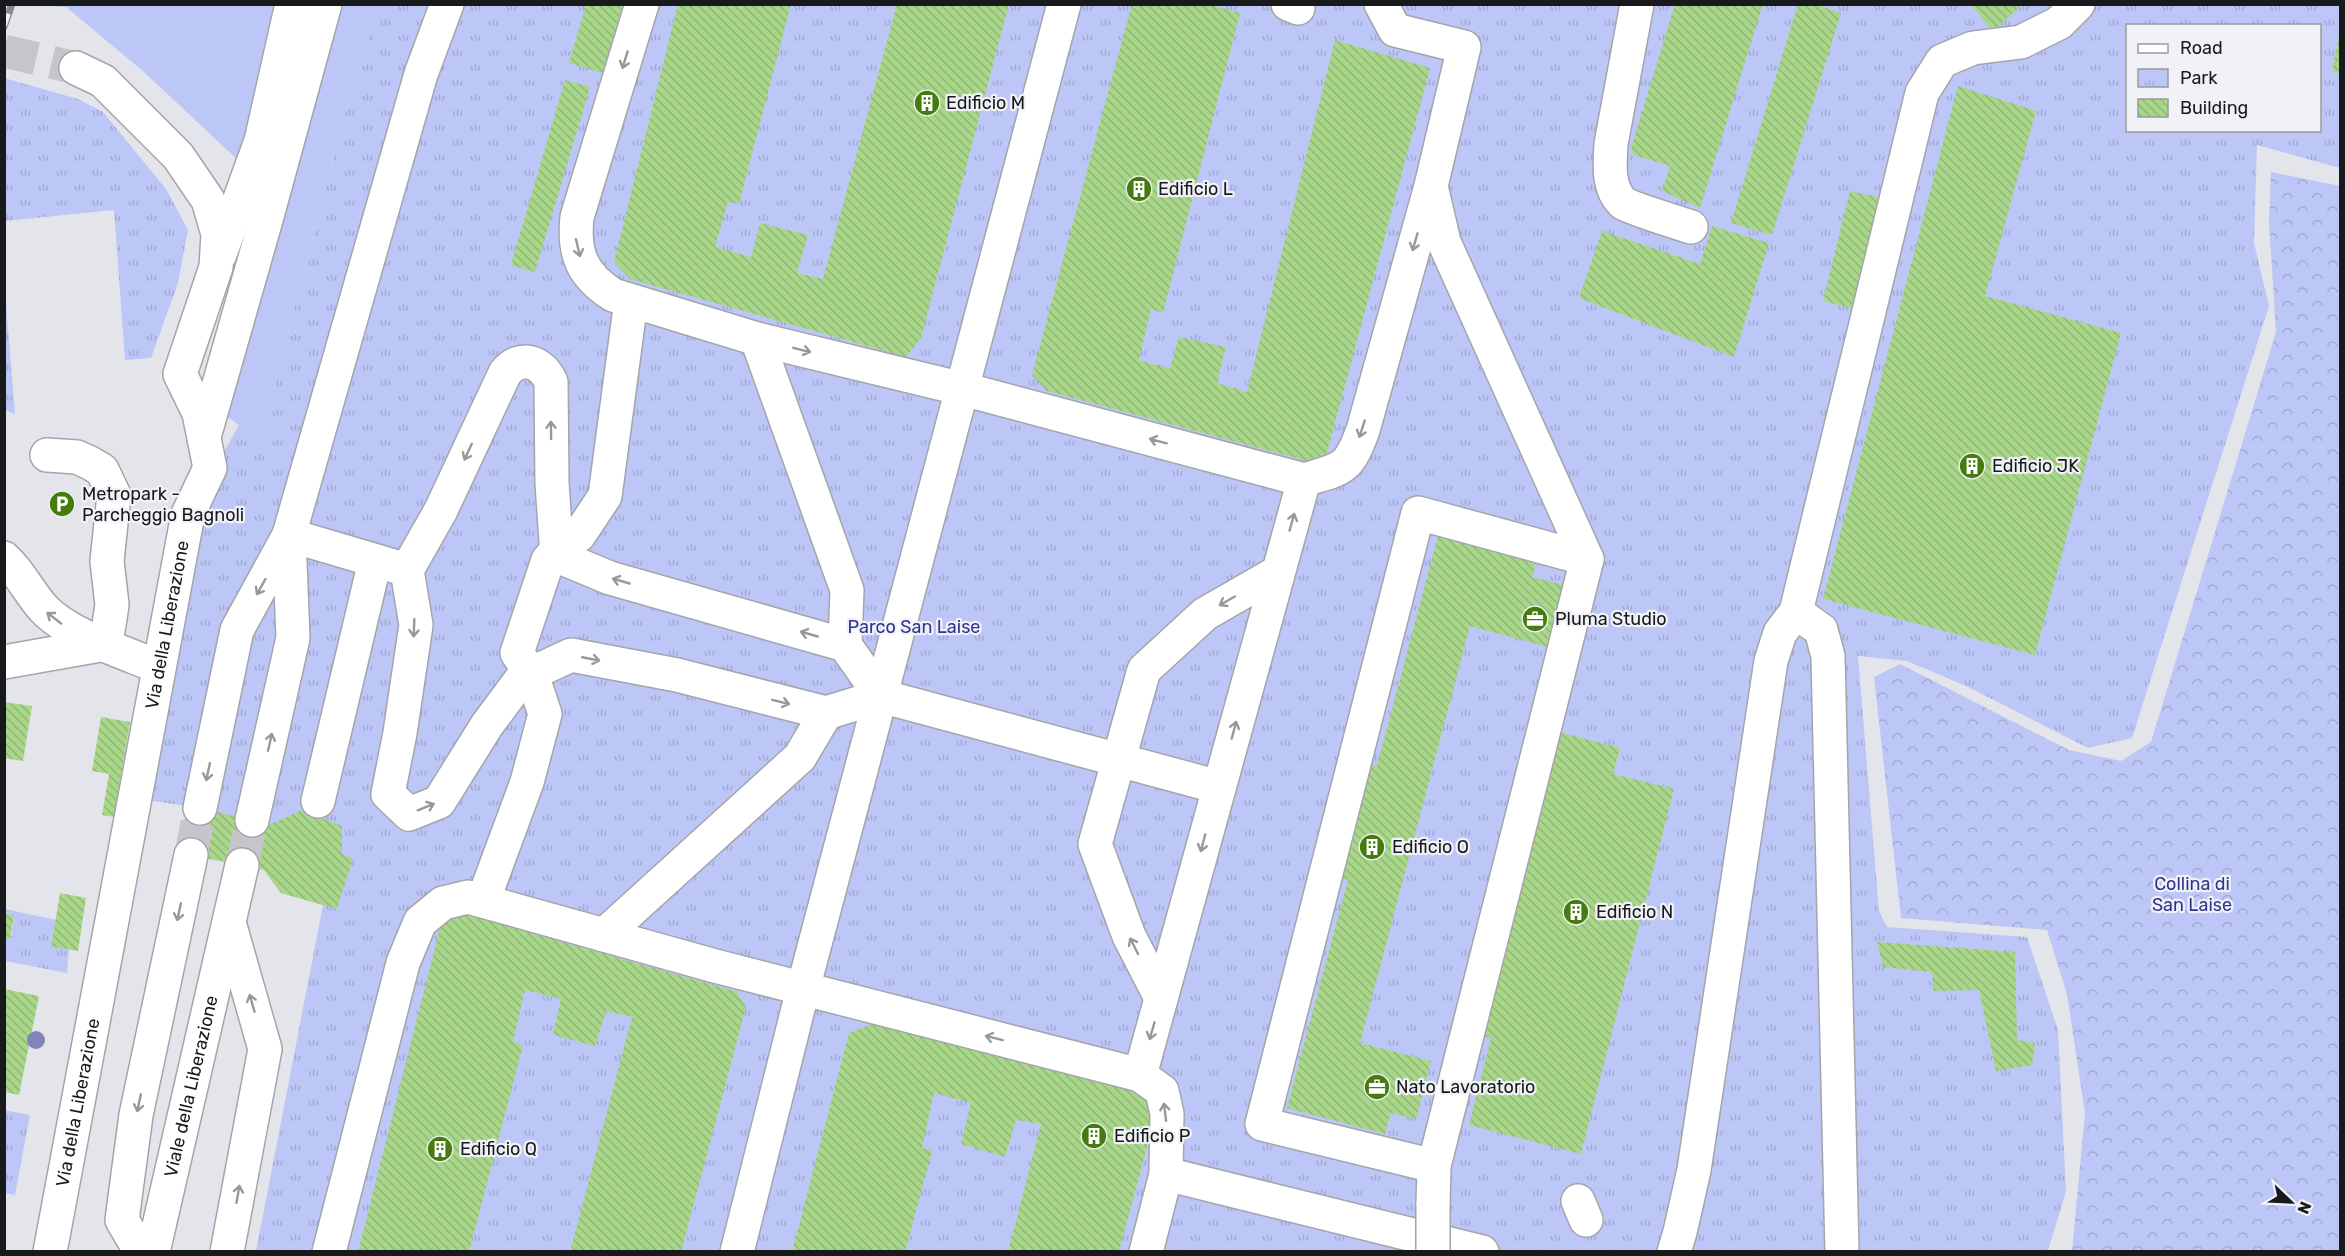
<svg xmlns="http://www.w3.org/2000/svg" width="2345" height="1256" font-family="Rubik,sans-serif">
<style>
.green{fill:#bcc6f7}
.forest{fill:url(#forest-crowns)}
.park{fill:url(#park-tufts);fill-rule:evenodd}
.building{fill:url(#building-back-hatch)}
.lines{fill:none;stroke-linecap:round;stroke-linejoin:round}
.minor-tunnel{stroke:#c5c6cb;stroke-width:33;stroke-dasharray:33 16;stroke-linecap:butt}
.minor-casing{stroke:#a4a5aa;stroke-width:36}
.minor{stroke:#fff;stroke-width:33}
.rail-casing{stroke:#87888b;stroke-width:7}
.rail{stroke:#f1f2f7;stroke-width:4.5;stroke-dasharray:14;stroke-linecap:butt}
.minor-bridge-casing{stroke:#a4a5aa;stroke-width:36;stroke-linecap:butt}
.minor-bridge{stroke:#fff;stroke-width:33}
.tree{fill:#8283b7}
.oneway{stroke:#979898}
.labels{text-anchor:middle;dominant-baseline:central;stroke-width:4.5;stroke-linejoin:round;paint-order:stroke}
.poi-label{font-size:18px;fill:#18191a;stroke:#f1f2f7;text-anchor:start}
.street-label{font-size:18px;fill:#18191a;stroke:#f1f2f7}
.park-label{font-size:18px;fill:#31338d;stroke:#f1f2f7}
</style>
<defs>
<pattern id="forest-crowns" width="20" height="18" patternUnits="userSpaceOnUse" patternTransform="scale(1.5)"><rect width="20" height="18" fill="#bcc6f7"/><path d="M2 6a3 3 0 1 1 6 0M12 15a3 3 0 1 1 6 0" fill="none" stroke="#a1aad3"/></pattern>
<pattern id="park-tufts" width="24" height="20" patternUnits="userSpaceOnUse" patternTransform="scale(1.5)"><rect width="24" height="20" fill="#bcc6f7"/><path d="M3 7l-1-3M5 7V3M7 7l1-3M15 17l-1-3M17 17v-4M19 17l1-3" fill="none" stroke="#a1aad3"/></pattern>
<pattern id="building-back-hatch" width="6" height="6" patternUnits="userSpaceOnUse" patternTransform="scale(1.5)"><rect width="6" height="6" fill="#a9d789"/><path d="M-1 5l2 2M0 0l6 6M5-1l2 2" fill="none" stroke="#91b876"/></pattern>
</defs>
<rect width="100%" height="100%" fill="#e4e5ea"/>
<g class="green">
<polygon points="23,4 276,5 240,162 144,72 66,7"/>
<polygon points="334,5 378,5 345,112 263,431 239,425 226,416"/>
</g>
<polygon class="forest" points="2271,172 2340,186 2340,1251 2072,1251 2085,1113 2067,994 2047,930 1901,918 1874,677 1900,664 2069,750 2121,761 2151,742 2276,332 2269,223"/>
<g class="park">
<path d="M378 5H2340V168L2257 145 2254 243 2269 306 2132 738 2088 748 1966 686 1907 661 1858 656 1879 911 1887 927 2027 937 2058 1030 2066 1191 2048 1251H256L323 905 281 893 264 870 176 852 188 806 145 800 193 568 220 459 239 425 263 431 345 112ZM2128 26H2320V130H2128Z"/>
<polygon points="4,78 78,99 103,112 166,189 188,230 178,283 151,358 125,360 114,210 5,221"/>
<polygon points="4,291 5,291 15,414 5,410"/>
<polygon points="5,909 56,920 52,947 69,950 67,973 5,961 5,939 11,940 14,916 5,914"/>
<polygon points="4,1110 30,1115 15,1195 5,1193"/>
</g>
<g class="building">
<polygon points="586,4 623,4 603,73 569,63"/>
<polygon points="678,4 791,4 739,204 728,202 715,247 751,257 760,223 808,235 797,273 823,279 897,4 1009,4 921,338 906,357 630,279 614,262"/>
<polygon points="1132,4 1207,4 1240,13 1163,313 1151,309 1139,360 1170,369 1179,337 1226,347 1217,383 1247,392 1335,40 1430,68 1327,453 1311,462 1047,391 1032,375"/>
<polygon points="1675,4 1763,4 1700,208 1662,191 1670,166 1634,155 1631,148"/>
<polygon points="1798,4 1814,4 1841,13 1772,235 1731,223"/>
<polygon points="1970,4 2023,4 1993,31"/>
<polygon points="2339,36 2340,36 2340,73 2332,71"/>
<polygon points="565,80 590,87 535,272 511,265"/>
<polygon points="1958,86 2036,111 1985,296 2121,333 2035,655 1823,599"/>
<polygon points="1850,191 1886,199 1859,310 1823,301"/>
<polygon points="1712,226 1769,243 1734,357 1579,298 1602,231 1700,264"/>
<polygon points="1438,536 1536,562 1532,577 1564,585 1548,647 1470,626 1360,1043 1431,1061 1416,1119 1391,1113 1385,1134 1287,1108 1348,880 1325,874 1355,760 1377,766"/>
<polygon points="4,702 32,706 23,761 4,758"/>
<polygon points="101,717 130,722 114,817 102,815 109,774 92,771"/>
<polygon points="1555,731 1620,748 1613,774 1674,789 1581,1154 1469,1125 1491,1038 1478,1035"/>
<polygon points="189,806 271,824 302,810 342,826 342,854 353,859 337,909 281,893 264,870 176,852"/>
<polygon points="60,893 86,898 78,951 51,947"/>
<polygon points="4,914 14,915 10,940 4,939"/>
<polygon points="464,914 737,992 746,1007 681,1252 570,1252 632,1017 606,1011 595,1046 553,1035 561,999 525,990 513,1042 523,1045 469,1252 358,1252 441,924"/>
<polygon points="1877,942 2015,952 2017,1040 2035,1043 2032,1065 1996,1071 1979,990 1934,991 1932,972 1883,967"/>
<polygon points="4,989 39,996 19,1095 4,1092"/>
<polygon points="872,1024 1140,1092 1151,1106 1152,1128 1119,1252 1008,1252 1041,1124 1016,1120 1005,1157 961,1144 971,1103 934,1093 922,1148 932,1151 905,1252 792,1252 849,1033"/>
</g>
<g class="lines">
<g class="minor-tunnel">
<polyline points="4,51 76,68"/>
<polyline points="191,855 200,808"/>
<polyline points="242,865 252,820"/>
</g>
<g class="minor-casing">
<g id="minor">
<polyline points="1288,4 1298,8"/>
<path d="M1637 4 1611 144C1610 163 1607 188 1623 203 1630 208 1679 223 1691 227"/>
<polyline points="1431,186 1444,242 1587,559 1434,1166 1433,1205"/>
<polyline points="220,254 261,141 292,4"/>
<polyline points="757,339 847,590 845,645"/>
<polyline points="204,437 267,216 325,4"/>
<polyline points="47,455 77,457 90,463 102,470 114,495 107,561 112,605 106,644"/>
<path d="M1304 480C1343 468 1348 471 1363 430L1431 186 1464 47 1395 30 1381 4"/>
<polyline points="289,535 397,567"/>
<path d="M4 558C21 573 29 593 44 609 68 635 126 653 159 667"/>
<polyline points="1796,612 1922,93 1942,61 1973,48 2021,42 2059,23 2078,4"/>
<polyline points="4,662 106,644"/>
<path d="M881 696 845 645 610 578 557 556 552 483 551 382C542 361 520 354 505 373L441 510 407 570 416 625 400 733 388 794 409 814 439 802 487 725 522 678 571 655 677 675 826 713 881 696 1219 787"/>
<polyline points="318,801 375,561"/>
<polyline points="200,808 237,630 289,535 421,74 447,4"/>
<polyline points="252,820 293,638 289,537"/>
<polyline points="483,901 527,782 545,714 532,675 517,653 548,560 557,550 579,535 605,496 631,301"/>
<polyline points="604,935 800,757 826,713"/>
<polyline points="1161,998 1129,936 1095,844 1144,670 1205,614 1278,572"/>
<polyline points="1140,1075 1162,1091 1167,1114 1166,1174 1146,1252"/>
<polyline points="1434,1166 1262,1124 1418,513 1587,559"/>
<polyline points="1166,1174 1482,1252"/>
<polyline points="1578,1201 1586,1220"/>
<path id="s1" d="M50 1252 188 514 210 468 199 413 180 374 216 267 218 234 208 200 178 156 103 81 76 68"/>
<polyline points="141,1252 122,1220 136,1115 191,855"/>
<path id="s2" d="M153 1252 242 865"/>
<polyline points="227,1252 265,1049 230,926"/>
<path d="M329 1252 403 963 420 922 443 903 468 897 715 966 1140 1075 1304 480 963 389 757 339 613 295C582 275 573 254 577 217L642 4"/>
<polyline points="737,1252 803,989 1064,4"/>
<polyline points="1674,1252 1680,1232 1694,1170 1771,661 1780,633 1796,612 1821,630 1828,656 1842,1252"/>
</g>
</g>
<use href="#minor" class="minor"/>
<g class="rail-casing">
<polyline id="rail" points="4,27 12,4"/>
</g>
<use href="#rail" class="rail"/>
<g class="minor-bridge-casing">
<polyline id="minor-bridge" points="1433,1205 1433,1252"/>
</g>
<use href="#minor-bridge" class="minor-bridge"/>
</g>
<circle class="tree" cx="36" cy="1040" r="9"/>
<defs><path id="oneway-shaft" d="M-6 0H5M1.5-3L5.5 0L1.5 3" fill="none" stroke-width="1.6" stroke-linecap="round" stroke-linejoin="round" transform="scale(1.5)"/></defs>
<g class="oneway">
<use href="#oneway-shaft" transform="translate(625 60) rotate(107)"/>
<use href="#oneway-shaft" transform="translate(1415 242) rotate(106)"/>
<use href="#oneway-shaft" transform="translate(578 248) rotate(77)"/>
<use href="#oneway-shaft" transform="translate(802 350) rotate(14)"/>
<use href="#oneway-shaft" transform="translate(1362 429) rotate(108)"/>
<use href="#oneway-shaft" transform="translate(551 430) rotate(-91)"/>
<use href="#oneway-shaft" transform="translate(1158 441) rotate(-165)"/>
<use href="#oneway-shaft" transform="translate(468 452) rotate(115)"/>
<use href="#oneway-shaft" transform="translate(1292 522) rotate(-74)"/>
<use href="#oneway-shaft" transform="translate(621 581) rotate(-164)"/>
<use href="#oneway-shaft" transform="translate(261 587) rotate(119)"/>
<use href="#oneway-shaft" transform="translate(1227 601) rotate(150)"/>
<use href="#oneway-shaft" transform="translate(54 618) rotate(-142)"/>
<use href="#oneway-shaft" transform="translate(414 628) rotate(92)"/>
<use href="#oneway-shaft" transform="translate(809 634) rotate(-164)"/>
<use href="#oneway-shaft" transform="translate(591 659) rotate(11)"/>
<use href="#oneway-shaft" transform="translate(781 702) rotate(14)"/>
<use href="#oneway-shaft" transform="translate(1234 730) rotate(-75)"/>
<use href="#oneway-shaft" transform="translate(270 742) rotate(-77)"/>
<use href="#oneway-shaft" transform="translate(208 772) rotate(102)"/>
<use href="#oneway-shaft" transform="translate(426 807) rotate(-22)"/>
<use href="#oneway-shaft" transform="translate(1203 843) rotate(105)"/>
<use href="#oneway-shaft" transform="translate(179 912) rotate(102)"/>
<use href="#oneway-shaft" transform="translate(1134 946) rotate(-117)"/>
<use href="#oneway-shaft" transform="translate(252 1003) rotate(-106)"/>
<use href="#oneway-shaft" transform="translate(1152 1031) rotate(106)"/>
<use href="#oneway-shaft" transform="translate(994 1038) rotate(-166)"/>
<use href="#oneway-shaft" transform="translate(139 1103) rotate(102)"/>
<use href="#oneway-shaft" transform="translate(1165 1112) rotate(-97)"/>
<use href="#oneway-shaft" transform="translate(238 1194) rotate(-80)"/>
</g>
<defs>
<g id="building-disc" transform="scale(1.35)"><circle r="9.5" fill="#467b0d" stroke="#f1f2f7"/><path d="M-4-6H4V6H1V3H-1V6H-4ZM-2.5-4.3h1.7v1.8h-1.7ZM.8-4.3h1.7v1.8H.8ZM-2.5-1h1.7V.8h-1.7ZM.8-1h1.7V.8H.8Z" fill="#fff"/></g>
<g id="parking-disc" transform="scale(1.35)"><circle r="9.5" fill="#467b0d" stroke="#f1f2f7"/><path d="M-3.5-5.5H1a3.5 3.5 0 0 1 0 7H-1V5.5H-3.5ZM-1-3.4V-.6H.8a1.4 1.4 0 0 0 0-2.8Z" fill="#fff"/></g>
<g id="office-disc" transform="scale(1.35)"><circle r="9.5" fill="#467b0d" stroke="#f1f2f7"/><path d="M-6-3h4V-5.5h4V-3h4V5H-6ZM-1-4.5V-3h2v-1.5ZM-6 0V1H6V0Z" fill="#fff"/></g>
</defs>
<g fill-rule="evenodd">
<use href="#building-disc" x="927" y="103"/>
<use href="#building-disc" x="1139" y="189"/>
<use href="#building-disc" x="1972" y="466"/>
<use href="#parking-disc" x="62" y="504"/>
<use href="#office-disc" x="1535" y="619"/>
<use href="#building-disc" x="1372" y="847"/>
<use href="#building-disc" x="1576" y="912"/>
<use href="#office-disc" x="1377" y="1087"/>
<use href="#building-disc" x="1094" y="1136"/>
<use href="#building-disc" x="440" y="1149"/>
</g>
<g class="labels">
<g class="poi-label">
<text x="946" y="103">Edificio M</text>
<text x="1158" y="189">Edificio L</text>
<text x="1992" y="466">Edificio JK</text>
<text x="82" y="494">Metropark -<tspan x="82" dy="21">Parcheggio Bagnoli</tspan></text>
<text x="1555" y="619">Pluma Studio</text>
<text x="1392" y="847">Edificio O</text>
<text x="1596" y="912">Edificio N</text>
<text x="1396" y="1087">Nato Lavoratorio</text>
<text x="1114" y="1136">Edificio P</text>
<text x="460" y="1149">Edificio Q</text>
</g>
<g class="street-label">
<text stroke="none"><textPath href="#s1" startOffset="638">Via della Liberazione</textPath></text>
<text stroke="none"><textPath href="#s2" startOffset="170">Viale della Liberazione</textPath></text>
<text stroke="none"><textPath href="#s1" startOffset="152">Via della Liberazione</textPath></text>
</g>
<g class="park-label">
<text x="914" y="627">Parco San Laise</text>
<text x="2192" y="884">Collina di<tspan x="2192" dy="21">San Laise</tspan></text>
</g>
</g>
<rect width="2345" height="1256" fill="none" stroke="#18191a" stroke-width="12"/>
<rect x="2126" y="24" width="195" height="108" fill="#f1f2f7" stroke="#9a9b9f" stroke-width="1.5"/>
<rect x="2138" y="44" width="30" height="9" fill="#ffffff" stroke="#9a9b9f" stroke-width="1.5"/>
<text x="2180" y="54" font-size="18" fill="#18191a">Road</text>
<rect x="2138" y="69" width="30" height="18" fill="url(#park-tufts)" stroke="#9a9b9f" stroke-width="1.5"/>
<text x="2180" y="84" font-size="18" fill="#18191a">Park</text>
<rect x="2138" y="99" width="30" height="18" fill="url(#building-back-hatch)" stroke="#9a9b9f" stroke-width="1.5"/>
<text x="2180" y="114" font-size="18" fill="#18191a">Building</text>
<g transform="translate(2291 1202) rotate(113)" stroke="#f1f2f7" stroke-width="4.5" paint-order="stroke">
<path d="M0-4.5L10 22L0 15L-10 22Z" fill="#18191a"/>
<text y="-9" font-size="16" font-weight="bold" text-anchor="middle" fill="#18191a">N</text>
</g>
</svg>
